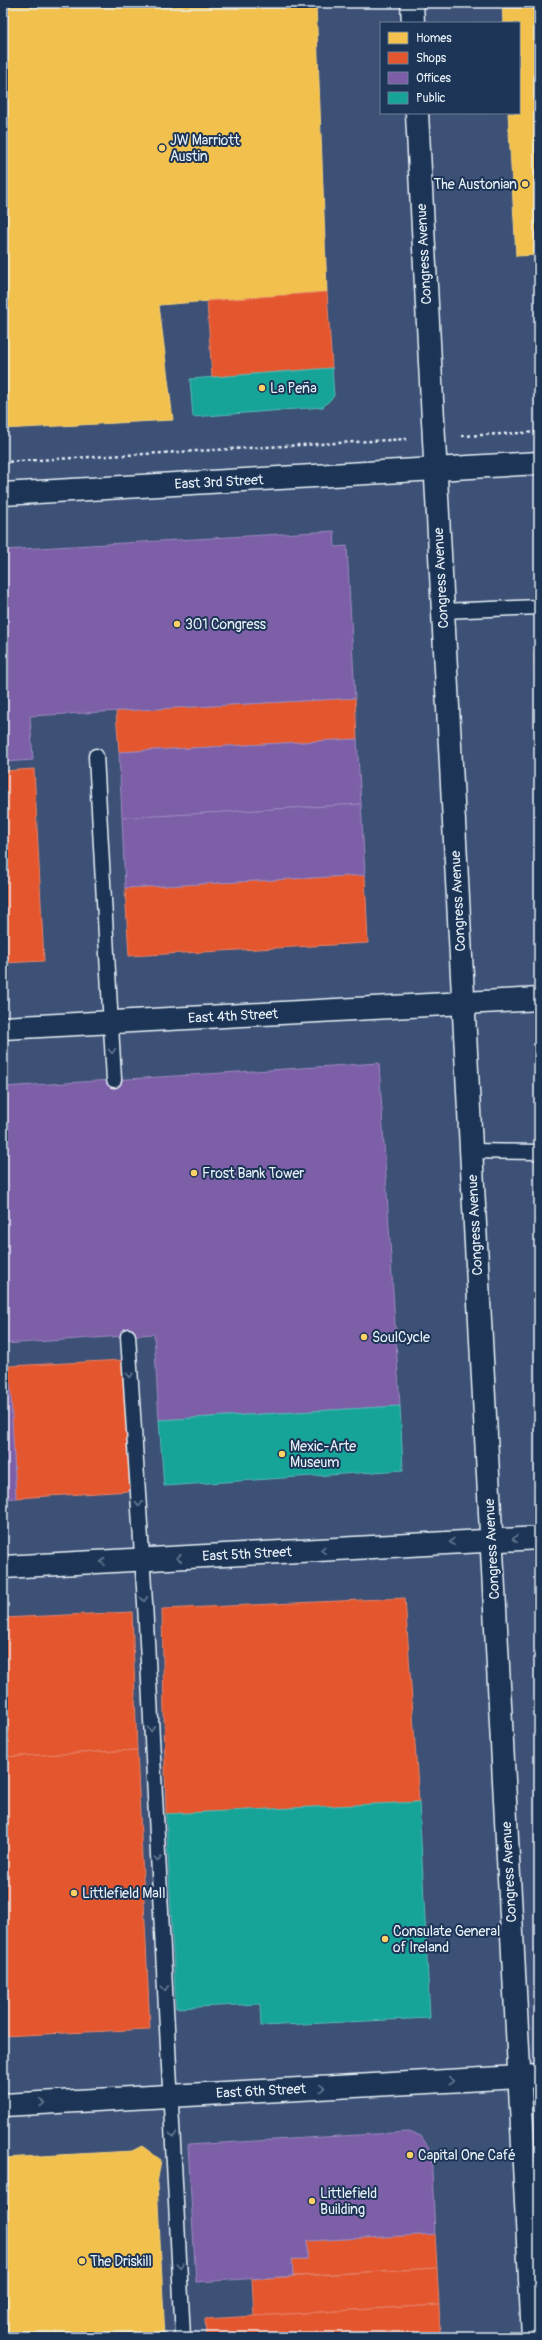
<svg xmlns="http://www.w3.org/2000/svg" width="542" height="2340" font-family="Pangolin,sans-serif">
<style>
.built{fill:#3d5177;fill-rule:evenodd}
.homes{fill:#f2c14e;stroke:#efcf81}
.shops{fill:#e4572e;stroke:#e5856b}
.offices{fill:#7b5ea7;stroke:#9c8abf}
.public{fill:#17a398;stroke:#56bab5}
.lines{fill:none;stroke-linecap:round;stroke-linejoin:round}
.service-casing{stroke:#e8f1f8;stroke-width:17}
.minor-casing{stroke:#e8f1f8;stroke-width:25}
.secondary-casing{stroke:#e8f1f8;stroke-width:25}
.primary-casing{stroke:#e8f1f8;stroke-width:25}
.path{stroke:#e8f1f8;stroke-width:2.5;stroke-dasharray:3 3;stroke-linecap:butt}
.service{stroke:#1d3557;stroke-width:14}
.minor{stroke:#1d3557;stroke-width:22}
.secondary{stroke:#1d3557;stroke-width:22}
.primary{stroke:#1d3557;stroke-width:22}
.oneway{stroke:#64778f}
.poi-dot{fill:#ffd166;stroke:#1d3557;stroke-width:1.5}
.labels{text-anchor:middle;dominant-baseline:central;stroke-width:4;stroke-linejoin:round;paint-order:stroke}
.poi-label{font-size:14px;fill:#e8f1f8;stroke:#1d3557;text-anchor:start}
.street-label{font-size:14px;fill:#e8f1f8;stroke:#1d3557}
</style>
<rect width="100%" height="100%" fill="#2e4468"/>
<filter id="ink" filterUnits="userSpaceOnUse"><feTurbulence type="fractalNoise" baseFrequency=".025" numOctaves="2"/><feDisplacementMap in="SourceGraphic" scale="8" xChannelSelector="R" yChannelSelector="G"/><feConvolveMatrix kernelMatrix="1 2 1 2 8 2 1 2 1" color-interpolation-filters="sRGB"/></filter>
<g filter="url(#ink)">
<path class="built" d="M3 3H539V2337H3ZM381 23H519V113H381Z"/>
<g class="homes">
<polygon points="3,3 316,3 327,292 159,305 173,420 3,429"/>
<polygon points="502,3 539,3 539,255 516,256 508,113 519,113 519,23 503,23"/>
<polygon points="142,2146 161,2160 157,2184 165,2337 3,2337 3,2158 132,2151"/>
</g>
<g class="shops">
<polygon points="327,292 332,368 212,377 207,301"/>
<polygon points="534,655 539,655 539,698 537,698"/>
<polygon points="355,698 357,739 119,752 116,711"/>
<polygon points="537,698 539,698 539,728 538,728"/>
<polygon points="34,769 44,961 3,963 3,771"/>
<polygon points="365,875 368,943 129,956 125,888"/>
<polygon points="123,1360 130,1491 16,1498 9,1366"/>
<polygon points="405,1598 419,1802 166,1814 162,1609"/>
<polygon points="132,1612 137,1750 3,1757 3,1618"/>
<polygon points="137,1750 150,2029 3,2036 3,1757"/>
<polygon points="435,2234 437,2268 293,2276 292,2259 307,2259 307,2241"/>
<polygon points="437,2268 439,2305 254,2316 252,2279"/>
<polygon points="439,2305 440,2337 206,2337 205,2319"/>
</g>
<g class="offices">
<polygon points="334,531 335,547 347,546 355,698 30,716 33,760 3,762 3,550"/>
<polygon points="357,739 361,804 122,818 119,752"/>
<polygon points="361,804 365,875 125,888 122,818"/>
<polygon points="379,1063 400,1406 159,1420 154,1334 3,1344 3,1087"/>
<polygon points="10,1378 16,1498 3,1499 3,1379"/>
<polygon points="409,2132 421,2136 431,2151 435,2234 307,2241 307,2259 292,2259 293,2276 196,2282 188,2145"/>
</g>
<g class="public">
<polygon points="332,368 334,396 323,407 193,417 190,379"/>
<polygon points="400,1406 403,1470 164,1486 159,1420"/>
<polygon points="419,1802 430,2018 261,2026 260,2004 176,2008 166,1814"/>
</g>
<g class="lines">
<g class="service-casing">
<g id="service">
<polyline points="442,611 539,607"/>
<polyline points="96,756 114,1080"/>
<polyline points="471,1151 539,1152"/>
<polyline points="128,1336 145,1603 183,2337"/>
</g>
</g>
<g class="minor-casing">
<g id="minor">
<polyline points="3,494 539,463"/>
<polyline points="3,1028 539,999"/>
</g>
</g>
<g class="secondary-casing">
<g id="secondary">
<polyline points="3,1567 539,1538"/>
<polyline points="3,2105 539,2076"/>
</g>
</g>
<g class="primary-casing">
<g id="primary">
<polyline points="412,3 413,23"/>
<polyline points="417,113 533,2337"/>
</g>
</g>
<g class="path">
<polyline points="462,436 539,432"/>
<polyline points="3,462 407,439"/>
</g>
<use href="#service" class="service"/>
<use href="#minor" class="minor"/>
<use href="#secondary" class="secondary"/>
<use href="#primary" class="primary"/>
</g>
<defs><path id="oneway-chevron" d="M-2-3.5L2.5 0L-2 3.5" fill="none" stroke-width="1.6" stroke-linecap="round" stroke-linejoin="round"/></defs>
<g class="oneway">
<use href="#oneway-chevron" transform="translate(112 1051) rotate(87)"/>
<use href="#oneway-chevron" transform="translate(130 1375) rotate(86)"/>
<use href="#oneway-chevron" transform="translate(139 1504) rotate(87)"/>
<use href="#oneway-chevron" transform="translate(515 1539) rotate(177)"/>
<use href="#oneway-chevron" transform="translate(452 1542) rotate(177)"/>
<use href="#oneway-chevron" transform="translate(323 1550) rotate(177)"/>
<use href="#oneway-chevron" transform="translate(179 1558) rotate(177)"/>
<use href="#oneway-chevron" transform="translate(103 1562) rotate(177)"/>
<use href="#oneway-chevron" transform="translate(144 1599) rotate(86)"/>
<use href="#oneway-chevron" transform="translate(151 1729) rotate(87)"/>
<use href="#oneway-chevron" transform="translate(158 1859) rotate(87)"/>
<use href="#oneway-chevron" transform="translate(165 1988) rotate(87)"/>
<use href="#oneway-chevron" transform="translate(451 2081) rotate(-4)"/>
<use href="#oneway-chevron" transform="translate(322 2088) rotate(-3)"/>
<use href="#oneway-chevron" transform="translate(42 2103) rotate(-3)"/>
<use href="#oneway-chevron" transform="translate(173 2135) rotate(87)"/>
<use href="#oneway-chevron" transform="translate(180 2265) rotate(87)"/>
</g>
</g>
<g class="poi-dot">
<circle cx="162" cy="148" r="4"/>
<circle cx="525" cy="184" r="4"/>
<circle cx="262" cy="388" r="4"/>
<circle cx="177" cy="624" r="4"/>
<circle cx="194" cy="1173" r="4"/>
<circle cx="364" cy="1337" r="4"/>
<circle cx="282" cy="1454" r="4"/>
<circle cx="74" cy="1893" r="4"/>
<circle cx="385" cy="1939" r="4"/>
<circle cx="410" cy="2155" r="4"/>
<circle cx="312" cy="2201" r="4"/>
<circle cx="82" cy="2261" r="4"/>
</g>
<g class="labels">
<g class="poi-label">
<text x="170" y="140">JW Marriott<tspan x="170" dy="16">Austin</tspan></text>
<text x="517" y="184" text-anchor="end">The Austonian</text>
<text x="270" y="388">La Peña</text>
<text x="185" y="624">301 Congress</text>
<text x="202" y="1173">Frost Bank Tower</text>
<text x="372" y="1337">SoulCycle</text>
<text x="290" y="1446">Mexic-Arte<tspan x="290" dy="16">Museum</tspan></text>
<text x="82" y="1893">Littlefield Mall</text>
<text x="393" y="1931">Consulate General<tspan x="393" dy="16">of Ireland</tspan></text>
<text x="418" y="2155">Capital One Café</text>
<text x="320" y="2193">Littlefield<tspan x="320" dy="16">Building</tspan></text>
<text x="90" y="2261">The Driskill</text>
</g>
<g class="street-label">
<text transform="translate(424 254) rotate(-93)">Congress Avenue</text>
<text transform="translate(219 482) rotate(-3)">East 3rd Street</text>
<text transform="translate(441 578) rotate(-93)">Congress Avenue</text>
<text transform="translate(458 901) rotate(-93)">Congress Avenue</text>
<text transform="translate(233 1016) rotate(-3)">East 4th Street</text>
<text transform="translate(475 1225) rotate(-93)">Congress Avenue</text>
<text transform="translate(492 1549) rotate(-93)">Congress Avenue</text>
<text transform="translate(247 1554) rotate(-3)">East 5th Street</text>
<text transform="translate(509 1872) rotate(-93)">Congress Avenue</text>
<text transform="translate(261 2091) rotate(-3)">East 6th Street</text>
</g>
</g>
<rect width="542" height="2340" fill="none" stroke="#1d3557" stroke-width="16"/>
<rect x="8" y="8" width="526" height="2324" fill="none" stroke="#e8f1f8" stroke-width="1.5" filter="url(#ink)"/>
<rect x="380" y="22" width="140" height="92" fill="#1d3557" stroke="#6e8097"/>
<rect x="388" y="32" width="20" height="12" fill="#f2c14e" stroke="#6e8097"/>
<text x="416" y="42" font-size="12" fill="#e8f1f8">Homes</text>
<rect x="388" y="52" width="20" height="12" fill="#e4572e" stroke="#6e8097"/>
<text x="416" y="62" font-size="12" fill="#e8f1f8">Shops</text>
<rect x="388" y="72" width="20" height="12" fill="#7b5ea7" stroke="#6e8097"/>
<text x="416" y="82" font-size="12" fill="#e8f1f8">Offices</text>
<rect x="388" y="92" width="20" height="12" fill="#17a398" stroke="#6e8097"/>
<text x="416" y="102" font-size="12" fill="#e8f1f8">Public</text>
</svg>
